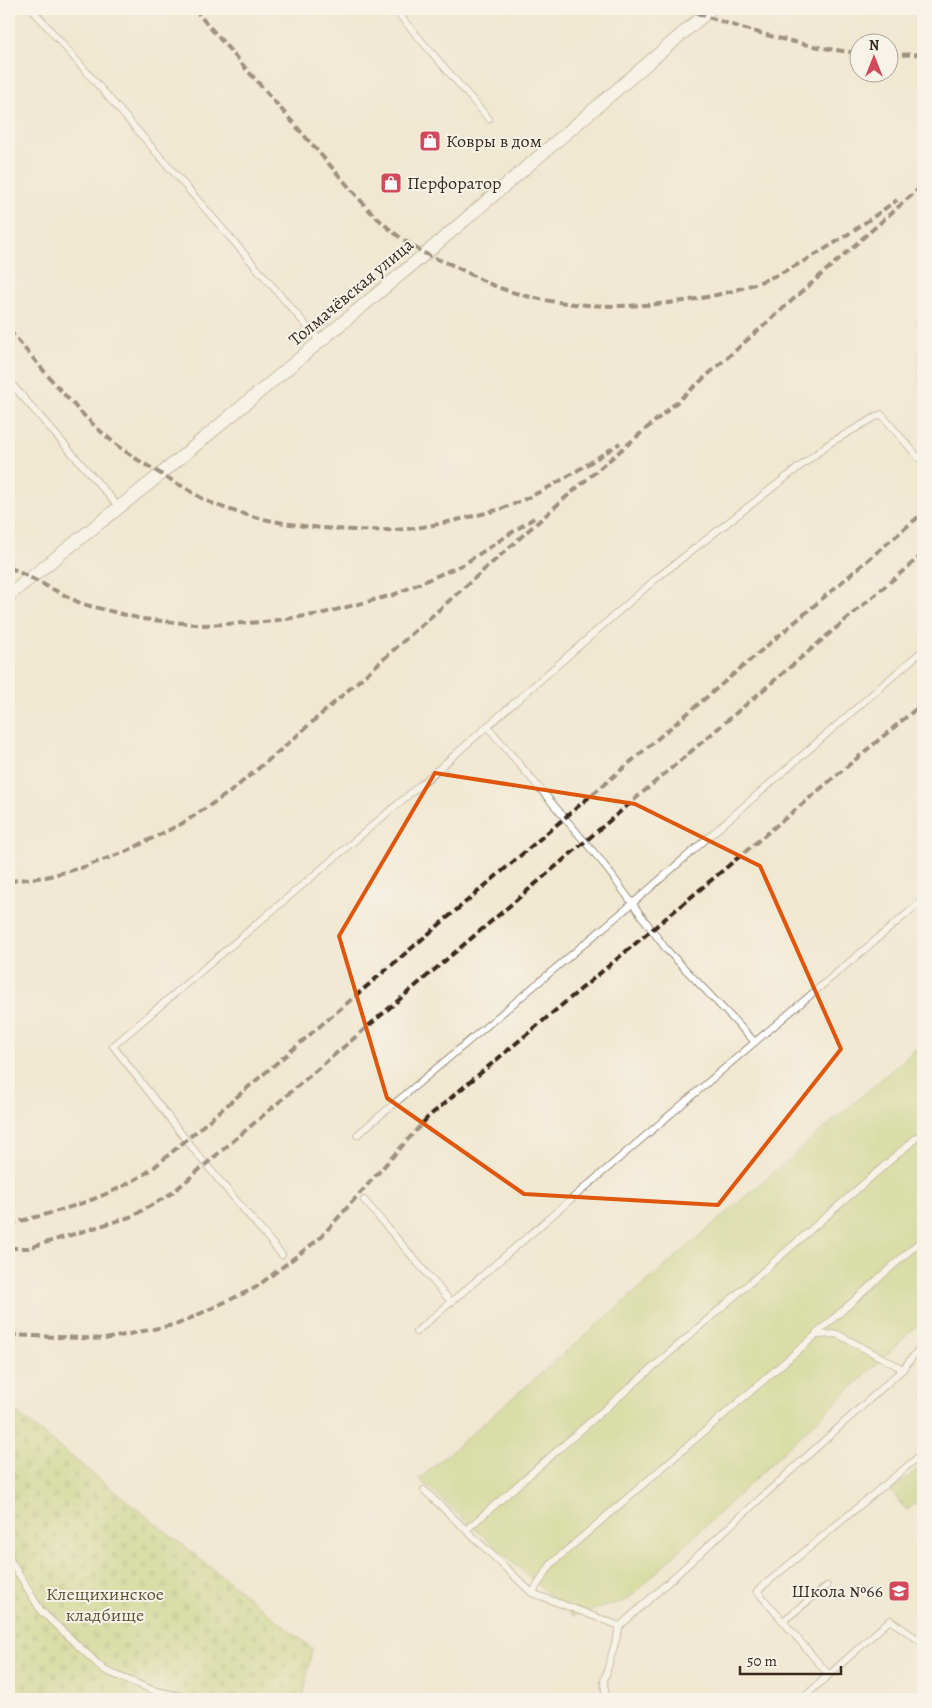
<svg xmlns="http://www.w3.org/2000/svg" width="932" height="1708" font-family="Alegreya,serif">
<style>
.grass{fill:url(#grass-dots);stroke:#7c7e4a}
.cemetery{fill:url(#cemetery-stones);stroke:#7c7e4a}
.garden{fill:#bcd175;stroke:#7c7e4a}
.lines{fill:none;stroke-linecap:round;stroke-linejoin:round}
.lane-casing{stroke:#968978;stroke-width:8}
.street-casing{stroke:#968978;stroke-width:14}
.lane{stroke:#fff;stroke-width:6}
.street{stroke:#fff;stroke-width:12}
.rail{stroke:#3b2a1e;stroke-width:4;stroke-dasharray:8 4;stroke-linecap:butt}
.marked{fill:none;stroke:#df570d;stroke-width:4;stroke-linejoin:round}
.labels{text-anchor:middle;dominant-baseline:central;stroke-width:4;stroke-linejoin:round;paint-order:stroke}
.poi-label{font-size:18px;fill:#3b2a1e;stroke:#f7f3e8;text-anchor:start}
.street-label{font-size:18px;fill:#3b2a1e;stroke:#f7f3e8}
.park-label{font-size:18px;fill:#5b5434;stroke:#f7f3e8}
</style>
<defs>
<pattern id="grass-dots" width="8" height="8" patternUnits="userSpaceOnUse" patternTransform="scale(1.25)"><rect width="8" height="8" fill="#bcd175"/><path d="M2 2h.1M6 6h.1" fill="none" stroke="#a2b465" stroke-width="1.8" stroke-linecap="round"/></pattern>
<pattern id="cemetery-stones" width="16" height="16" patternUnits="userSpaceOnUse" patternTransform="scale(1.25)"><rect width="16" height="16" fill="#bcd175"/><path d="M2 7V4a2 2 0 0 1 4 0v3zM10 15v-3a2 2 0 0 1 4 0v3z" fill="#a2b465"/></pattern>
</defs>
<rect width="100%" height="100%" fill="#f7f3e8"/>
<filter id="ink" filterUnits="userSpaceOnUse"><feTurbulence type="fractalNoise" baseFrequency=".02" numOctaves="2"/><feDisplacementMap in="SourceGraphic" scale="10" xChannelSelector="R" yChannelSelector="G"/><feConvolveMatrix kernelMatrix="1 2 1 2 8 2 1 2 1" color-interpolation-filters="sRGB"/></filter>
<filter id="wash" filterUnits="userSpaceOnUse"><feTurbulence type="fractalNoise" baseFrequency=".0096" numOctaves="4" result="noise"/><feDisplacementMap in="SourceGraphic" scale="20" xChannelSelector="R" yChannelSelector="G"/><feGaussianBlur stdDeviation="1.12" result="paint"/><feColorMatrix in="noise" values="0 0 0 0 0 0 0 0 0 0 0 0 0 0 0 0 0 1.4 0 .05"/><feComposite in="paint" operator="in"/></filter>
<g filter="url(#wash)">
<rect width="100%" height="100%" fill="#f1e8d1"/>
<polygon class="grass" points="923,1464 923,1497 907,1510 891,1491"/>
<polygon class="cemetery" points="9,1407 312,1648 303,1699 9,1699"/>
<polygon class="garden" points="923,1043 923,1320 627,1600 573,1616 419,1479"/>
</g>
<g filter="url(#ink)">
<g class="lines">
<g class="lane-casing">
<g id="lane">
<polyline points="32,9 320,341"/>
<polyline points="394,9 489,119"/>
<polyline points="9,381 118,506"/>
<polyline points="487,726 602,862 666,949 755,1042 923,900"/>
<polyline points="357,1135 633,903 923,650"/>
<polyline points="364,1200 451,1302"/>
<polyline points="282,1255 198,1155 113,1046 426,780 658,577 830,443 881,414 923,463"/>
<polyline points="416,1332 755,1042"/>
<polyline points="816,1334 923,1239"/>
<polyline points="424,1490 532,1593 620,1626 604,1681 606,1699"/>
<polyline points="466,1530 923,1132"/>
<polyline points="9,1558 41,1611 104,1670 152,1690 193,1699"/>
<polyline points="532,1593 552,1563 816,1335 837,1334 903,1369"/>
<polyline points="783,1621 827,1586"/>
<polyline points="620,1626 903,1369 923,1344"/>
<polyline points="829,1675 757,1591 923,1453"/>
<polyline points="802,1699 890,1620 923,1643"/>
</g>
</g>
<g class="street-casing">
<polyline id="street" points="9,595 161,474 425,254 711,9"/>
</g>
<use href="#lane" class="lane"/>
<use href="#street" class="street"/>
<g class="rail">
<path d="M194 9 369 210C386 227 405 243 426 254 434 258 442 261 450 264 470 273 488 285 509 291 582 315 693 309 765 280 813 260 855 230 897 200"/>
<path d="M686 9C737 28 805 48 860 53"/>
<polyline points="890,55 923,54"/>
<path d="M9 330C43 369 76 413 117 445 136 460 158 472 178 484 188 489 197 496 207 501 261 525 335 532 393 530 423 529 467 518 497 510 538 497 584 467 620 443"/>
<polyline points="9,567 82,604 142,619 205,625 264,622 320,614 393,595 464,564 534,518"/>
<polyline points="9,881 46,877 84,867 127,851 183,823 230,792 283,748 565,498 661,416 923,185"/>
<path d="M9 1224C59 1211 108 1199 152 1169L923 513"/>
<polyline points="9,1248 28,1248 133,1216 172,1193 923,554"/>
<polyline points="9,1335 105,1339 178,1324 255,1288 320,1238 428,1117 923,703"/>
</g>
</g>
</g>
<path d="M0 0H932V1708H0ZM435 773 635 804 760 866 841 1049 718 1205 524 1194 387 1098 339 936Z" fill="#f1e8d1" fill-opacity=".55" fill-rule="evenodd"/>
<path class="marked" d="M435 773 635 804 760 866 841 1049 718 1205 524 1194 387 1098 339 936Z"/>
<defs>
<g id="shop-square" transform="scale(1.125)"><rect x="-9" y="-9" width="18" height="18" rx="4" fill="#d1495b" stroke="#f7f3e8"/><path d="M-5-2.5h2.3a2.7 3.5 0 0 1 5.4 0H5L5.5 6h-11ZM-1.5-2.5h3a1.5 2.3 0 0 0-3 0Z" fill="#fff"/></g>
<g id="school-square" transform="scale(1.125)"><rect x="-9" y="-9" width="18" height="18" rx="4" fill="#d1495b" stroke="#f7f3e8"/><path d="M0-5L7-2L0 1L-7-2ZM-4 1L0 2.5L4 1V4Q0 6-4 4Z" fill="#fff"/></g>
</defs>
<g fill-rule="evenodd">
<use href="#shop-square" x="430" y="141"/>
<use href="#shop-square" x="391" y="183"/>
<use href="#school-square" x="899" y="1591"/>
</g>
<g class="labels">
<g class="poi-label">
<text x="446" y="141">Ковры в дом</text>
<text x="407" y="183">Перфоратор</text>
<text x="883" y="1591" text-anchor="end">Школа №66</text>
</g>
<g class="street-label">
<text transform="translate(351 292) rotate(-40)">Толмачёвская улица</text>
</g>
<g class="park-label">
<text x="105" y="1594">Клещихинское<tspan x="105" dy="21">кладбище</tspan></text>
</g>
</g>
<rect width="932" height="1708" fill="none" stroke="#f7f3e8" stroke-width="30"/>
<g transform="translate(874 58)"><circle r="24" fill="#f7f3e8" stroke="#aca397"/>
<path d="M0-4L9 19L0 12L-9 19Z" fill="#d1495b"/>
<text y="-8" font-size="14" font-weight="bold" text-anchor="middle" fill="#3b2a1e">N</text>
</g>
<path d="M740 1666v8h101v-8" fill="none" stroke="#3b2a1e" stroke-width="2.5"/>
<text x="747" y="1666" font-size="15" fill="#3b2a1e" stroke="#f7f3e8" stroke-width="4" paint-order="stroke">50 m</text>
</svg>
